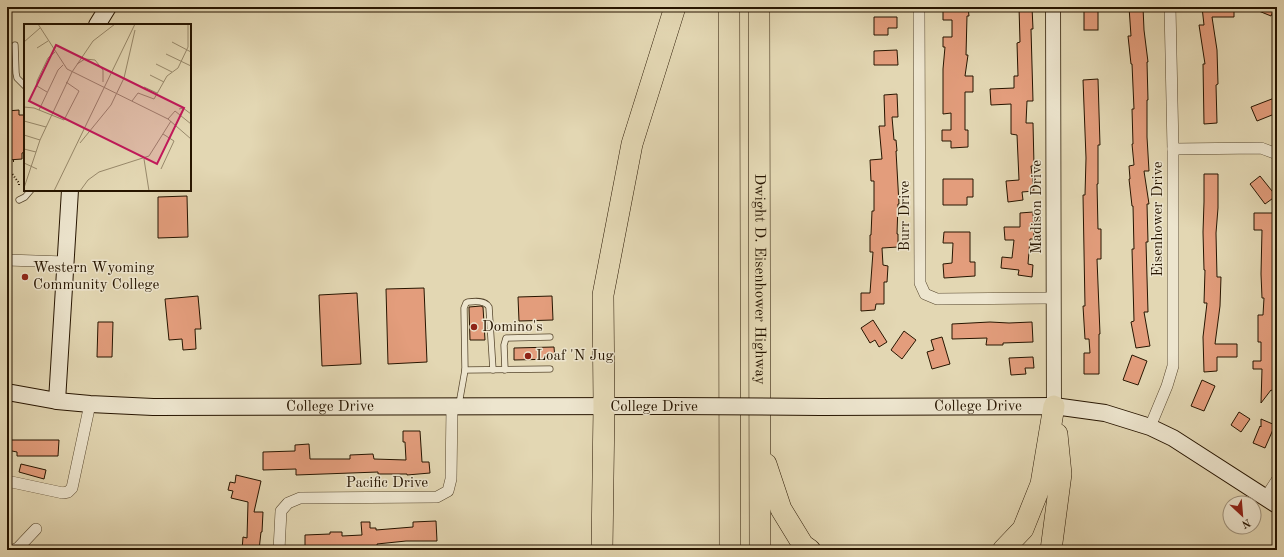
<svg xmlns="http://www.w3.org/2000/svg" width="1284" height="557" font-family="'Old Standard TT',serif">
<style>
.building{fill:#e39d7c;stroke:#271500}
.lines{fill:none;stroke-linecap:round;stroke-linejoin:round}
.service-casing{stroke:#56462d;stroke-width:7}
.minor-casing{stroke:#56462d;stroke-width:12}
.tertiary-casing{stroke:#56462d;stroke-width:16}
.secondary-casing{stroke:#271500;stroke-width:18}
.motorway-casing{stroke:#271500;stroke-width:22}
.path{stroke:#271500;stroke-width:2;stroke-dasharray:1 2;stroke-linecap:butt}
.service{stroke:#ede5ce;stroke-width:5.5}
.minor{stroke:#ede5ce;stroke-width:11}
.tertiary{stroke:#ede5ce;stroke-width:14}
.secondary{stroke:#ede5ce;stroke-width:16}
.motorway{stroke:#e3d7b3;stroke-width:21}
.secondary-bridge-casing{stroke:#271500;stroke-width:18;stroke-linecap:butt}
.secondary-bridge{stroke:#ede5ce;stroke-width:16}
.poi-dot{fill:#8f2418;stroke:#ede5ce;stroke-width:1.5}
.labels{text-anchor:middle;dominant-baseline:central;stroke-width:3;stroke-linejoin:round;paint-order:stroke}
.street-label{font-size:15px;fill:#271500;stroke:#ede5ce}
.poi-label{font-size:15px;fill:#271500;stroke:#ede5ce;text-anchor:start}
.inset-road{fill:none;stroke:#98896b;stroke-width:1}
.view{fill:#c2185b;fill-opacity:0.15;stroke:#c2185b;stroke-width:2}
.inset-edge{fill:none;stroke:#271500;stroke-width:2}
</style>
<rect width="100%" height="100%" fill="#e3d7b3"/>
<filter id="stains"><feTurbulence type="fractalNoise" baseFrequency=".005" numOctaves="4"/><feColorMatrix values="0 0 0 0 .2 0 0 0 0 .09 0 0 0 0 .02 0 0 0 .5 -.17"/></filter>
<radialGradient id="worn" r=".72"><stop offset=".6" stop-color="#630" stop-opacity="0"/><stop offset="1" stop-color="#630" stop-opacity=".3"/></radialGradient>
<g class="building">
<polygon points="943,7 968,7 969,16 967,16 966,55 968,55 965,76 973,76 973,92 965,92 965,130 968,130 968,147 951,148 951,141 942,141 942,130 951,130 951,113 943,114 943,69 945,47 943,47 943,37 952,37 952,20 943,20"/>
<polygon points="1019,7 1032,7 1033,29 1031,29 1033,101 1027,101 1026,123 1033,123 1034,166 1031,166 1034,191 1022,192 1023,200 1008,202 1006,181 1019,180 1017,135 1011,134 1011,104 991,105 990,89 1014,88 1014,76 1018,76 1017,43 1020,42"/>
<rect x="1084" y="7" width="14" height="23"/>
<polygon points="1129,7 1143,7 1144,30 1148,62 1147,62 1148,100 1147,100 1147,137 1149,171 1144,171 1149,204 1147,204 1148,242 1146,242 1148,312 1144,312 1150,346 1136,348 1131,322 1134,321 1132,249 1134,249 1133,206 1132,206 1129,179 1130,179 1129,166 1134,165 1132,144 1133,144 1132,109 1134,109 1132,64 1131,64 1128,36 1131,36"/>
<polygon points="1202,7 1234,7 1234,17 1212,17 1217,50 1218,84 1216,85 1217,123 1204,124 1203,64 1205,64 1199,25 1204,25"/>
<polygon points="1249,7 1275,7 1271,16"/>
<polygon points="874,17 897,17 897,28 888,28 888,35 874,35"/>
<polygon points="897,50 898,65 874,65 874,51"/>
<polygon points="1098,79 1100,145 1098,145 1098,184 1097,184 1098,229 1101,229 1101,259 1097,259 1100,334 1099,334 1099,374 1084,374 1084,353 1090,353 1089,339 1085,339 1083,306 1085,306 1083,195 1085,195 1086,158 1083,80"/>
<polygon points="897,94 898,117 892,117 894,140 896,140 897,151 896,151 899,204 898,204 897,234 898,234 898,247 882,248 883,265 888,266 887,282 884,282 884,304 876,304 875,310 861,311 861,293 870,293 873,252 870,252 870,235 871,235 872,211 874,211 874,181 871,181 870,160 882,159 879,126 885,126 884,95"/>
<polygon points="1277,97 1277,113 1257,121 1251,107"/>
<polygon points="19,110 19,115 25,115 25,152 22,153 22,159 8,160 7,111"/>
<polygon points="1204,174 1218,174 1218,208 1216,233 1217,277 1221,277 1220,306 1215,344 1237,344 1237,357 1217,357 1217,371 1204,372 1203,337 1207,303 1204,303 1205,270 1204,270 1203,232 1204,202"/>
<polygon points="1260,176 1276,196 1265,204 1250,184"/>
<polygon points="943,179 973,179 973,197 967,197 967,205 943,205"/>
<polygon points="187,196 188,237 158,238 158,197"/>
<polygon points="1033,212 1034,239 1030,239 1028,264 1033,265 1032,277 1018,275 1019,270 1001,268 1002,257 1012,258 1014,240 1005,240 1004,227 1020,227 1020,213"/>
<polygon points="1254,213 1275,213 1276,308 1275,308 1274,352 1275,392 1271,390 1261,403 1262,369 1253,369 1253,361 1261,361 1261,342 1258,342 1258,315 1263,315 1264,298 1262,298 1261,274 1262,230 1254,230"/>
<polygon points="944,232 970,232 970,262 975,262 975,276 944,278 943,264 952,263 953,243 943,243"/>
<polygon points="424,288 427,362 388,364 386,289"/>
<polygon points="357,293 361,364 322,366 319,295"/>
<polygon points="198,296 201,329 195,329 196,349 183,350 182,339 169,340 165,299"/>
<polygon points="552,296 553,320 519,321 518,297"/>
<polygon points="481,306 483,307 485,340 470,340 469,308 469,307"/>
<polygon points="873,320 887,342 879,347 875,340 870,343 861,328"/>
<polygon points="98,322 113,322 112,357 97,357"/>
<polygon points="990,322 1009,323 1032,322 1033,342 1003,343 1003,345 986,345 987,338 952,339 952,324"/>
<polygon points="904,331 916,340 902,359 891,350"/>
<polygon points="942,337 950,364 932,369 927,352 934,350 931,340"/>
<polygon points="554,347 555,359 514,360 514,348"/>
<polygon points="1132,355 1147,361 1138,385 1123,380"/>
<polygon points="1033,357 1034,368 1025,368 1026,374 1011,375 1009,358"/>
<polygon points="1202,380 1215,386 1204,411 1191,406"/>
<polygon points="1239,412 1250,419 1241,432 1231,425"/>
<polygon points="1261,419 1275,425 1265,448 1253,443 1260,426 1261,427"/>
<polygon points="403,431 420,431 422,462 429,462 430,473 407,475 407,474 378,474 378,472 296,475 296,469 263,470 263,452 295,451 295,445 309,444 310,459 350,459 350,455 373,454 374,459 406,460 405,442 403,442"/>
<polygon points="7,440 59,440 58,456 17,456 17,452 7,450"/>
<polygon points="21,464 46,470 44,479 19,472"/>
<polygon points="236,475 261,481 254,512 263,512 262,532 261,532 259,550 242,550 243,537 247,538 248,502 231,498 233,491 228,490 230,482 235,483"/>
<polygon points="436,521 437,541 406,541 377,544 378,549 362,550 305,550 305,535 330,534 330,532 342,532 342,536 362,535 361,522 370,522 370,528 376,528 376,530 413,527 413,522"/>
</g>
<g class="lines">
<g class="service-casing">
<g id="service">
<polyline points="15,45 16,73 17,78 25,86"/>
<polyline points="19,200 25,197 31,190"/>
<polyline points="465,370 550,369"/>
<polyline points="505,370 504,345 506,338 550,337"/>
<path d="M459 404 465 370 464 308 466 303 468 302C475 301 485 300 489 307L493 370"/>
</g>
</g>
<g class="minor-casing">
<g id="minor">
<polyline points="919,7 920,283 925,294 937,299 1054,298"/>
<polyline points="1173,149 1261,148 1277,154"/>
<polyline points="7,260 65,262"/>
<polyline points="1150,427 1167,386 1173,366 1173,149 1170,7"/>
<polyline points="7,481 63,493 68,492 72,488 90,404"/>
<polyline points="1266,497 1277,480"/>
<polyline points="13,550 18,548 36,529"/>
<polyline points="279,550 281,511 288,503 300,498 437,497 448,491 451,479 452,407"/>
</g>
</g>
<g class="tertiary-casing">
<polyline id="tertiary" points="1053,7 1054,406"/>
</g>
<g class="secondary-casing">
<g id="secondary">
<polyline points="97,25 108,7"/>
<path id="s1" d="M7 392 57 401 90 404 153 407 670 406"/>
<polyline points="57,401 70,190"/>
<path id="s2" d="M821 407 1054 406 1105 413 1150 427 1173 438 1277 505"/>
</g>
</g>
<g class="motorway-casing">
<g id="motorway">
<polyline points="729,7 730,550"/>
<path id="s3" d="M759 7 760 550"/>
<polyline points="766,464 781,509 803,545 810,550"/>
<polyline points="602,550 604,407 603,295 632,144 675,7"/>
<polyline points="1003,550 1023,529 1041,484 1054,406"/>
<polyline points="1051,550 1061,474 1057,434"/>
</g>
</g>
<g class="path">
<polyline points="9,7 10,40"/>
<polyline points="7,103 10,97 9,84 12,84"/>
<polyline points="7,161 14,161 14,159"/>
<polyline points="7,167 19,183 19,186"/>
</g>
<use href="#service" class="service"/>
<use href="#minor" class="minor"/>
<use href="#tertiary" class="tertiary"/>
<use href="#secondary" class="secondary"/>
<use href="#motorway" class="motorway"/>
<g class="secondary-bridge-casing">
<polyline id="secondary-bridge" points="670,406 821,407"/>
</g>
<use href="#secondary-bridge" class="secondary-bridge"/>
</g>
<g class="poi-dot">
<circle cx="25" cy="277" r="4"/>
<circle cx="474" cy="327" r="4"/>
<circle cx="528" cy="356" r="4"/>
</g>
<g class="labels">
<g class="street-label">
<text transform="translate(1037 207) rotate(-90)">Madison Drive</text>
<text transform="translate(905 216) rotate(-90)">Burr Drive</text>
<text transform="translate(1158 219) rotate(-90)">Eisenhower Drive</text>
<text stroke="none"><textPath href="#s3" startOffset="272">Dwight D. Eisenhower Highway</textPath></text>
<text stroke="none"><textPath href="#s1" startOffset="324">College Drive</textPath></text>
<text x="654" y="407">College Drive</text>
<text stroke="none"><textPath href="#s2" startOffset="157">College Drive</textPath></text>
<text x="387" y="483">Pacific Drive</text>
</g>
<g class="poi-label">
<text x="33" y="268">Western Wyoming<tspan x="33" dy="17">Community College</tspan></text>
<text x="482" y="327">Domino's</text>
<text x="536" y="356">Loaf 'N Jug</text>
</g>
</g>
<g transform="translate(24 24)">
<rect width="167" height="167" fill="#e3d7b3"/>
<path class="inset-road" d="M14 0 43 45 144 95 167 115M0 18 16 4M148 18 167 28M13 24 24 17M142 30 167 42M53 40 61 35 71 36 79 46V58M132 40 148 48M48 48 69 17 91 0M126 51 140 58M120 63 133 69M23 68 13 62V57L24 34 31 28M108 77 114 69 130 75 143 52 154 44 164 23V0M0 83 10 84 40 96 55 67 42 58M155 85 159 84 167 90M15 86 34 46 39 41M144 95 151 87 167 100M0 97 22 103M0 111 16 116M56 119 87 81 100 54 111 6M0 125 12 128M120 135 125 167M0 139 13 145M137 145 150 117 139 110M0 164 16 116 48 48M30 167 111 0M56 167 64 156 75 148 125 132 147 97"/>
<path class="view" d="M32 21 160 84 133 140 5 77Z"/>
<rect width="167" height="167" class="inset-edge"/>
</g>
<rect width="1284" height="557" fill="none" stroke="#e3d7b3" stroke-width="24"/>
<rect x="8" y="8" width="1268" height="541" fill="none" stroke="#271500" stroke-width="2"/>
<rect x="12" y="12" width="1260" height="533" fill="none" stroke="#271500"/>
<g transform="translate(1242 515) rotate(154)"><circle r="19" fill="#ede5ce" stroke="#9e927c"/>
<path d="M0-3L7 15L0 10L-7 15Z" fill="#8f2418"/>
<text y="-6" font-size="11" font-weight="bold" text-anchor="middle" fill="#271500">N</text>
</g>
<rect width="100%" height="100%" filter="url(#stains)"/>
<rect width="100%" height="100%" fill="url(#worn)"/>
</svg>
